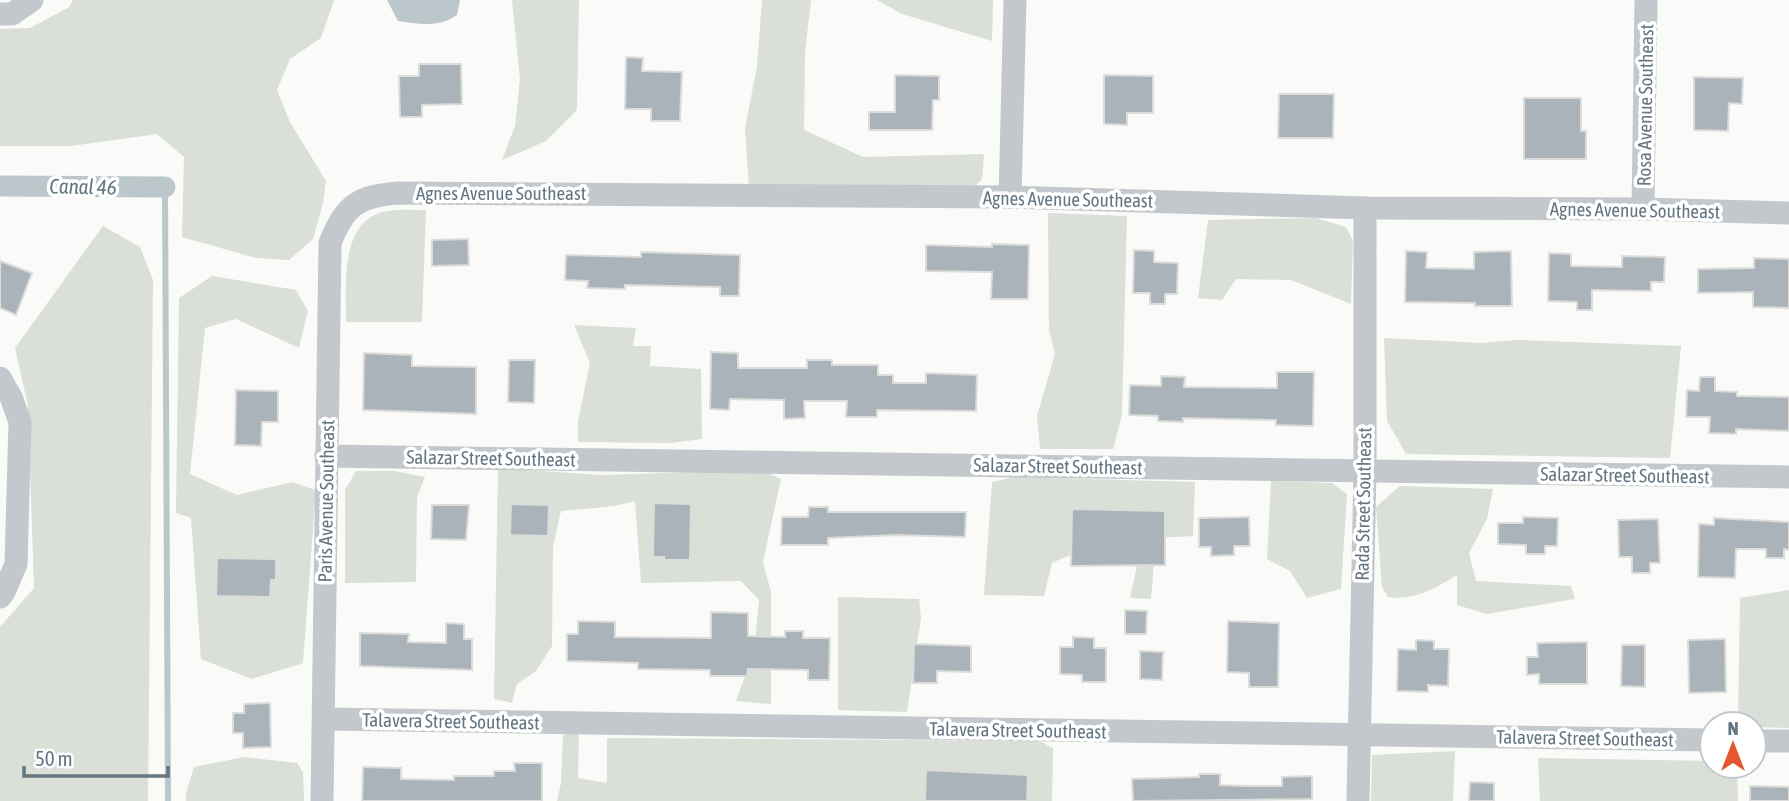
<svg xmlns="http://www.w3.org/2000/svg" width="1789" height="801" font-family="'Asap Condensed',sans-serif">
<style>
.green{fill:#dadfd7}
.water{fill:#bbc7cb}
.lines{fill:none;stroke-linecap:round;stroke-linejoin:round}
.stream{stroke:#bbc7cb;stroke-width:6}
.canal{stroke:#bbc7cb;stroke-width:21}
.building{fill:#aab3b9;stroke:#dcdcda;stroke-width:2}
.minor{stroke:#c3c8cc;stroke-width:23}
.labels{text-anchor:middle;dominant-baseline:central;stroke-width:7;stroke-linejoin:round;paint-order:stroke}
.street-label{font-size:19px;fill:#657683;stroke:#fff}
.water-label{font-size:21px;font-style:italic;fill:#60757c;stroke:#fff}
</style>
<rect width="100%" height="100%" fill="#fafaf8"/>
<g class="green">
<polygon points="73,0 334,0 321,38 290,59 277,90 290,122 326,181 323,203 313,239 289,260 256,258 182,237 184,157 157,134 71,146 0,146 0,29 30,28 69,7"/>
<polygon points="512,0 579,0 577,110 546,141 502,160 515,126 520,79"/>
<polygon points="762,0 811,0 805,53 804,130 863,157 984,154 982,179 972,189 749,187 745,129 757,66"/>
<polygon points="877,0 993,0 992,41 902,14"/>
<path d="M426 210 422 322H346C346 286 339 218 388 211 400 209 414 210 426 210Z"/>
<polygon points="1048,213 1127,216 1122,415 1113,449 1040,449 1037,416 1055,354 1049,330"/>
<polygon points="1316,218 1346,227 1353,241 1351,304 1291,280 1236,279 1222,300 1198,298 1208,220"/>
<polygon points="103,226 140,247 153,280 148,801 0,801 0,627 34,588 28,406 15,348"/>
<polygon points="212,276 296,290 308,311 299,348 236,319 205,328 190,474 237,495 292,482 316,490 303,663 252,679 201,659 191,518 176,513 179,298"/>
<polygon points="574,325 636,328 633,346 651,346 650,366 701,369 702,439 671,443 578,442 578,421 590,363"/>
<polygon points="1384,338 1480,343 1518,340 1681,346 1670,458 1406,454 1387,421"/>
<polygon points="498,468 601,475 762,470 781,479 763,562 771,592 771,704 736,701 754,652 759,600 741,581 641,583 635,501 615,506 561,511 553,546 552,646 536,671 517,684 512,703 494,699"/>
<polygon points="356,471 395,471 425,477 417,497 416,582 345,583 345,490"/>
<polygon points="1014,477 1195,482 1193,536 1156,538 1151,599 1130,598 1141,547 1111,537 1052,563 1044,596 984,595 992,482"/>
<polygon points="1271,481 1332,483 1347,494 1341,589 1307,598 1290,571 1267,559"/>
<path d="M1400 486 1493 489 1487 519 1469 553 1476 581 1571 586 1575 599 1487 614 1457 605V575C1436 588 1414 601 1388 597L1382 587 1376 507Z"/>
<polygon points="1789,590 1789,728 1754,727 1754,724 1738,724 1740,598"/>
<polygon points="838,597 919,599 921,618 907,712 838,710"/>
<polygon points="579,731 578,778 607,783 607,738 1039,741 1053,748 1052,801 557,801 561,783 563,735"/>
<polygon points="1455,751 1453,801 1371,801 1372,755"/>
<polygon points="244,757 297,763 303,772 304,801 186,801 186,793 194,767"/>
<polygon points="1538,758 1712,761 1712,766 1737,766 1738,801 1540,801"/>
</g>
<path class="water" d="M387 0H460L457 15C439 28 419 24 398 21Z"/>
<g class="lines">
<polyline class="stream" points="165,187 168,801"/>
<polyline class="canal" points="0,186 165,187"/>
</g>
<g class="building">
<polygon points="626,57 643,58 642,71 682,72 680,121 651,121 651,109 625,109"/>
<polygon points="419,64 461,64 462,104 422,105 422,117 400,117 399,76 419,76"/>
<polygon points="895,75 939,76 939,100 933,100 932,130 869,130 869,112 895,112"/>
<polygon points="1104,75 1153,76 1153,113 1127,113 1127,125 1104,124"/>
<polygon points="1694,77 1743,78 1742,104 1729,103 1728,131 1694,130"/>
<polygon points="1279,94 1334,94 1333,138 1278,138"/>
<polygon points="1524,98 1581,98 1581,131 1586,131 1586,159 1524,159"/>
<polygon points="468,239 469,265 432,266 432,240"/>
<polygon points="992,244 1029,245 1028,299 991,299 992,272 926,271 926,245 992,247"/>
<polygon points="1134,250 1154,251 1154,262 1178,263 1177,294 1165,294 1165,304 1150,304 1150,293 1133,293"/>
<polygon points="1406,251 1427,252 1426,268 1474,269 1474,252 1511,251 1512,306 1475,306 1475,303 1405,302"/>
<polygon points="641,252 740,255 739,296 720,296 720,287 625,285 625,289 587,288 588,281 565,280 566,255 641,257"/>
<polygon points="1549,253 1571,254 1571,266 1622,267 1622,256 1665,257 1664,282 1651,282 1651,291 1592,290 1592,310 1577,310 1577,302 1548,301"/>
<polygon points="1754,258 1789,259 1789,308 1753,307 1753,292 1698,293 1698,269 1754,268"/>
<polygon points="0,261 32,273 16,315 0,308"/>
<polygon points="711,352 738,353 738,368 807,368 807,360 832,360 832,365 878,365 878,375 893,375 893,383 926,383 926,373 977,375 976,411 877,410 877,417 846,417 847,401 804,401 805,418 784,419 784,400 730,399 729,410 710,409"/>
<polygon points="364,353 412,355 412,366 476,367 476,414 363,410"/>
<polygon points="509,360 535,360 534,403 508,402"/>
<polygon points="1277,372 1314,372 1313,426 1276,425 1276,420 1183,418 1183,422 1158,421 1158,416 1129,415 1130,385 1161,386 1161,376 1185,377 1184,387 1277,388"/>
<polygon points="1700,377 1715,377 1715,391 1737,392 1737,396 1789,397 1789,431 1736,429 1736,434 1709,433 1710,417 1686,417 1687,390 1699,391"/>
<polygon points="236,390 278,391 278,422 262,422 261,446 235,445"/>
<polygon points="654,503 691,504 690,560 664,560 664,557 653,557"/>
<polygon points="511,504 549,505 548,536 510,535"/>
<polygon points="432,505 469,505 466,540 431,539"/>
<polygon points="809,507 828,507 828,512 966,512 965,537 897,535 828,538 828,545 781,545 782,517 808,517"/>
<polygon points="1072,509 1165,511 1165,565 1071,566"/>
<polygon points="1249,517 1250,546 1234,546 1234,555 1211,556 1211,547 1199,547 1199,518"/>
<polygon points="1523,517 1558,518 1557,546 1545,546 1545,554 1526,554 1526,545 1498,544 1498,523 1523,523"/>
<polygon points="1714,518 1789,522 1789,550 1784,549 1784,558 1766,558 1766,549 1736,549 1735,578 1698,577 1699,524 1714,525"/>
<polygon points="1658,519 1660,563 1650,563 1650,573 1632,573 1632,557 1619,557 1618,520"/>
<polygon points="217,558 276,559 276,580 271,580 270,597 216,596"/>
<polygon points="1125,610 1147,611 1146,634 1125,634"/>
<polygon points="711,612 748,613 748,636 785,637 785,631 803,631 803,638 830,638 829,680 808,680 808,670 748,669 747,676 710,676 710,670 638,669 638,663 567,661 567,634 578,634 578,621 615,622 615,637 711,638"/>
<polygon points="1228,621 1279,623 1278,687 1249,687 1249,673 1227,672"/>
<polygon points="446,623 464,624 464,639 472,639 472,670 360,666 360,633 409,634 408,642 446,643"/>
<polygon points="1073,637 1094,638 1094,648 1106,648 1106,682 1082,682 1082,675 1060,674 1060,647 1073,647"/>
<polygon points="1725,639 1726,692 1689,693 1688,640"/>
<polygon points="1416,640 1434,641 1434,649 1449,649 1448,686 1428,685 1428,692 1397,691 1398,649 1416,650"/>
<polygon points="1587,642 1587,684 1539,684 1539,674 1527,675 1527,657 1538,657 1537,643"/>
<polygon points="914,644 971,646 971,672 937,671 937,683 913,683"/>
<polygon points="1622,645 1645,645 1645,687 1621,686"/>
<polygon points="1140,651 1163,652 1162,680 1140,679"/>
<polygon points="270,703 271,747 243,748 243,733 233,733 233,713 244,713 244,704"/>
<polygon points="514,763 542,763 542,801 362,801 363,767 401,768 401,779 454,780 454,776 494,776 494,771 515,771"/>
<polygon points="926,770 1028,775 1027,801 925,801"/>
<polygon points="1199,774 1220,774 1220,785 1245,786 1282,786 1282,777 1312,776 1312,799 1133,801 1132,779 1199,777"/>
<polygon points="1470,782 1494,783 1494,801 1469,801"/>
<polygon points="1750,786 1789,787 1789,801 1750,801"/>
</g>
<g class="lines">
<g class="minor">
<polyline points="0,14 12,14 32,0"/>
<polyline points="1010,197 1015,0"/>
<polyline points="1643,209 1646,0"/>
<polyline points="0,378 11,397 20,422 16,564 4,592 0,597"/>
<polyline points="326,456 1789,477"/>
<polyline points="324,719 1712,740"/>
<polyline points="1754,741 1789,741"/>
<path d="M322 801 330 243C345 205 358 196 399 193L1010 197 1365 208 1643 209 1789 213"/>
<polyline points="1358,801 1365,471 1365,208"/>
</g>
</g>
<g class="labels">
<g class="street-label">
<text transform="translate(1645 105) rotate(-89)">Rosa Avenue Southeast</text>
<text x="501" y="193">Agnes Avenue Southeast</text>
<text transform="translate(1068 199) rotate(1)">Agnes Avenue Southeast</text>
<text transform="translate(1635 210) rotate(1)">Agnes Avenue Southeast</text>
<text transform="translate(491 458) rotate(1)">Salazar Street Southeast</text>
<text transform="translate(1058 466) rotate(1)">Salazar Street Southeast</text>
<text transform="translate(1625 475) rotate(1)">Salazar Street Southeast</text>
<text transform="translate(326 501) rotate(-89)">Paris Avenue Southeast</text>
<text transform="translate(1363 504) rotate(-89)">Rada Street Southeast</text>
<text transform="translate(451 721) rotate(1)">Talavera Street Southeast</text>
<text transform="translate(1018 730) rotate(1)">Talavera Street Southeast</text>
<text transform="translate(1585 738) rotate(1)">Talavera Street Southeast</text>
</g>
<g class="water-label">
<text transform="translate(83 186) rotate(1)">Canal 46</text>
</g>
</g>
<g transform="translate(1733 745)"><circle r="33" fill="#ffffff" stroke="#c1c8cd" stroke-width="2"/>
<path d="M0-5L12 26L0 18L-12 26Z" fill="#e4572e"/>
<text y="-10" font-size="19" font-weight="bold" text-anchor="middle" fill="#657683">N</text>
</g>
<path d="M24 766v10h144v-10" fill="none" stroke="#657683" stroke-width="3.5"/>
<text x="35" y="766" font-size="21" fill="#657683" stroke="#ffffff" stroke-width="5" paint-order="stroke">50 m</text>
</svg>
